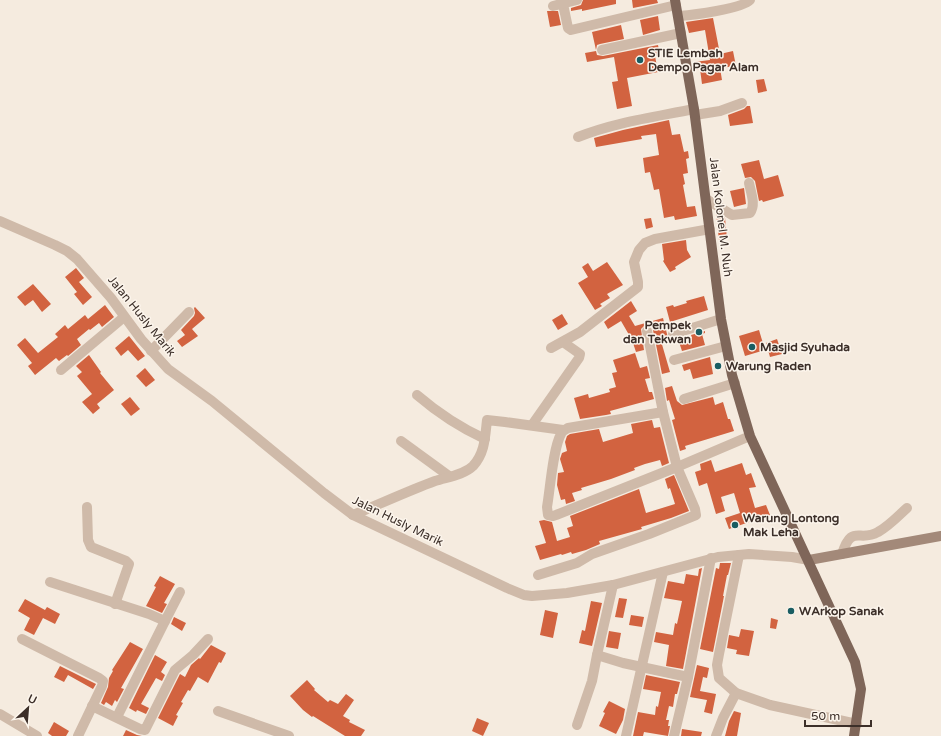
<svg xmlns="http://www.w3.org/2000/svg" width="941" height="736" font-family="'Varela Round',sans-serif">
<style>
.building{fill:#d26340}
.lines{fill:none;stroke-linecap:round;stroke-linejoin:round}
.street{stroke:#cfbaa9;stroke-width:10}
.secondary{stroke:#a38979;stroke-width:10}
.primary{stroke:#7f6659;stroke-width:10}
.poi-dot{fill:#1a5d62;stroke:#fcf5ec;stroke-width:1.5}
.labels{text-anchor:middle;dominant-baseline:central;stroke-width:3;stroke-linejoin:round;paint-order:stroke}
.poi-label{font-size:12px;font-weight:bold;fill:#3c2f29;stroke:#fcf5ec;text-anchor:start}
.street-label{font-size:12px;fill:#3c2f29;stroke:#fcf5ec}
</style>
<rect width="100%" height="100%" fill="#f5ebdf"/>
<g class="building">
<polygon points="583,0 616,0 616,4 582,11 582,9 571,11 571,8 581,5"/>
<polygon points="632,0 657,0 658,3 633,8"/>
<polygon points="547,11 558,11 561,25 550,27"/>
<polygon points="658,16 660,30 643,35 640,20"/>
<polygon points="713,18 720,54 733,51 736,66 720,68 722,80 702,84 700,69 695,70 694,62 710,60 705,30 689,33 686,22"/>
<polygon points="621,25 624,39 600,44 597,45 596,50 592,32"/>
<polygon points="658,45 660,55 655,56 658,72 627,78 632,106 617,109 612,82 618,81 614,57 587,62 585,53 596,51 597,55 603,56"/>
<polygon points="764,79 767,91 758,93 756,80"/>
<polygon points="747,106 750,106 753,123 730,126 728,115 744,109"/>
<polygon points="669,120 672,135 680,134 684,152 688,151 689,158 686,159 688,173 683,174 685,184 683,185 687,207 695,206 697,216 675,220 674,216 664,218 659,189 654,190 650,172 645,173 643,158 659,155 656,134 641,136 642,139 596,147 594,138 623,130"/>
<polygon points="759,160 764,179 778,175 784,196 763,202 762,200 759,201 755,181 751,177 745,178 741,164"/>
<polygon points="744,188 746,204 734,207 730,191"/>
<polygon points="716,213 725,218 727,239 719,240"/>
<polygon points="651,218 653,227 646,229 644,219"/>
<polygon points="686,240 687,250 691,257 675,267 676,269 670,272 663,261 664,260 662,244"/>
<polygon points="607,262 623,285 607,294 610,298 600,304 602,306 595,310 578,283 588,277 582,267 588,263 593,271"/>
<polygon points="76,268 84,278 79,282 92,297 83,305 74,294 77,292 65,277"/>
<polygon points="33,284 51,304 42,312 33,300 25,306 17,297"/>
<polygon points="704,296 708,310 670,322 666,307 673,305 674,307 687,303 686,301"/>
<polygon points="631,301 637,311 629,316 635,326 663,318 668,338 661,341 670,372 662,374 653,330 652,326 645,325 641,329 644,350 636,352 632,340 621,321 608,329 604,322"/>
<polygon points="105,305 114,317 102,327 99,323 90,330 89,329 77,339 81,345 68,356 67,355 59,361 56,358 35,375 28,366 32,363 17,345 25,338 38,353 58,337 55,334 65,325 68,329 85,315 88,319"/>
<polygon points="195,307 205,318 192,329 198,336 182,347 177,341 185,335 181,330 194,316 195,313 194,308"/>
<polygon points="562,314 568,324 558,330 552,320"/>
<polygon points="759,330 765,350 745,356 739,336"/>
<polygon points="705,331 705,333 702,334 705,345 682,351 679,342 692,338 691,335"/>
<polygon points="129,336 145,356 138,361 128,350 121,356 115,348"/>
<polygon points="777,339 782,354 770,357 766,343"/>
<polygon points="635,353 640,368 647,366 650,378 645,379 649,392 652,392 654,399 610,411 611,414 606,415 580,419 574,398 588,394 589,398 610,392 609,389 616,387 612,373 617,372 613,360"/>
<polygon points="89,355 101,372 100,373 114,390 97,404 100,408 93,414 82,402 92,394 77,376 82,372 76,366"/>
<polygon points="710,357 713,374 693,379 690,369 684,371 682,365"/>
<polygon points="145,368 155,380 146,387 136,376"/>
<polygon points="672,386 677,401 682,405 713,397 715,405 723,402 728,419 730,419 734,431 685,446 686,449 680,451 672,420 675,419 669,400 667,401 665,388"/>
<polygon points="130,397 140,409 131,416 121,404"/>
<polygon points="652,420 654,428 660,427 669,463 662,466 660,460 645,464 634,468 635,470 611,479 581,488 582,490 572,493 575,501 566,504 565,499 561,500 557,485 558,473 564,472 560,459 562,453 567,451 565,442 567,436 570,434 599,429 603,442 633,433 631,424"/>
<polygon points="711,460 715,472 742,463 746,475 751,473 756,487 749,488 755,508 766,505 770,515 729,529 725,518 740,513 734,493 721,497 725,511 716,514 707,483 699,486 695,472 701,470 700,464"/>
<polygon points="674,475 689,511 671,518 641,527 642,529 599,541 600,544 586,550 572,554 571,552 562,555 561,554 540,560 535,546 546,543 539,521 544,520 552,522 557,541 570,537 567,528 573,526 570,516 639,489 646,513 675,504 670,488 668,489 665,479"/>
<polygon points="720,563 731,563 728,575 727,575 723,596 724,596 713,652 700,649 716,568 719,569"/>
<polygon points="702,568 683,669 666,666 669,645 654,642 656,632 673,635 675,623 677,624 682,601 664,598 668,581 684,584 686,574 698,576 699,569"/>
<polygon points="160,576 175,584 164,603 167,604 162,613 146,606 156,587 154,586"/>
<polygon points="619,598 627,599 623,618 615,617"/>
<polygon points="25,599 45,610 47,607 60,614 55,624 43,618 34,635 24,630 30,618 18,611"/>
<polygon points="591,601 602,603 592,646 579,643 582,630 585,631"/>
<polygon points="545,610 558,613 553,638 540,635"/>
<polygon points="631,615 644,617 642,627 629,625"/>
<polygon points="174,617 186,623 182,631 171,624"/>
<polygon points="771,618 778,620 776,629 770,628"/>
<polygon points="741,629 754,631 749,656 736,654 737,650 727,648 729,635 739,637"/>
<polygon points="609,631 621,633 618,649 606,647"/>
<polygon points="130,642 143,649 121,688 124,689 117,702 115,700 112,706 106,702 104,705 101,703 108,687 109,678 113,671 112,670"/>
<polygon points="211,645 226,653 221,663 219,662 208,683 198,677 190,691 188,690 181,702 183,703 176,715 178,716 173,726 158,718 180,674 185,677 191,665 199,658 200,659"/>
<polygon points="155,655 167,662 161,672 165,675 162,681 156,678 141,704 149,708 146,714 137,710 136,712 129,708"/>
<polygon points="697,665 709,668 707,678 703,677 700,691 716,694 712,714 704,712 707,700 690,697"/>
<polygon points="60,666 96,684 93,689 68,675 64,682 54,677"/>
<polygon points="646,675 680,682 677,694 675,694 673,707 669,706 666,720 669,720 668,726 670,726 668,736 644,732 643,736 633,736 638,712 655,715 656,706 658,707 661,692 643,689"/>
<polygon points="307,680 315,689 314,690 328,702 330,700 338,704 346,694 354,700 343,716 350,720 349,722 365,730 361,736 345,736 313,716 312,717 303,710 290,696"/>
<polygon points="609,701 625,709 623,720 616,734 599,726 605,713 603,712"/>
<polygon points="734,711 741,713 737,736 725,736 729,721"/>
<polygon points="477,718 489,723 483,736 472,731"/>
<polygon points="54,722 69,731 66,736 52,736 48,733"/>
<polygon points="682,729 702,732 701,736 681,736"/>
<polygon points="126,730 137,735 142,736 123,736"/>
</g>
<g class="lines">
<g class="street">
<polyline points="563,4 568,28 571,30 676,5"/>
<polyline points="553,6 577,0"/>
<path d="M679 16C692 15 742 9 750 0"/>
<polyline points="602,50 681,33"/>
<polyline points="695,115 720,111 742,103"/>
<path d="M578 137C616 122 655 117 694 109"/>
<path d="M706 199 732 215 750 213C756 205 751 193 749 183"/>
<polyline points="0,221 55,245 67,251 77,259 111,298 141,339 168,369 212,401 324,493 353,515 507,588 524,595 532,596 567,593 613,585 718,557 749,554 792,557 809,560"/>
<polyline points="673,334 721,319"/>
<polyline points="551,348 580,332 638,287 638,282 634,262 639,250 645,243 655,239 710,229"/>
<polyline points="151,351 189,312"/>
<polyline points="674,360 726,346"/>
<polyline points="61,370 124,317"/>
<path d="M417 395C438 413 459 427 485 439"/>
<polyline points="684,399 735,383"/>
<path d="M663 412 568 428C565 430 562 431 561 434 553 448 550 490 547 507L548 515 553 516 556 515 677 467 750 436"/>
<polyline points="532,425 579,358 580,354 563,342"/>
<polyline points="401,441 449,476"/>
<polyline points="87,507 88,540 91,547 126,561 129,564 115,604"/>
<path d="M353 515C380 504 408 491 435 481 447 477 464 475 473 466 485 453 485 437 487 420L505 422 563 430"/>
<path d="M842 554C852 523 859 543 878 532 889 526 898 516 907 508"/>
<polyline points="739,555 719,654 717,665 719,678 736,693 770,705 857,724"/>
<polyline points="538,575 577,563 592,554 649,534 696,515 695,509 677,467 663,412 647,331"/>
<polyline points="50,582 149,614 165,621 117,717"/>
<polyline points="613,585 597,655 623,663 688,677"/>
<polyline points="165,621 180,592"/>
<polyline points="22,639 99,678 103,681 102,686 78,736"/>
<polyline points="92,706 140,729 145,730 175,670 193,655 208,639"/>
<polyline points="218,711 289,736"/>
<polyline points="0,714 37,736"/>
<polyline points="577,725 592,681 597,655"/>
<polyline points="626,736 663,572"/>
<polyline points="674,736 688,677 711,558"/>
<polyline points="716,736 723,718 736,693"/>
</g>
<polyline class="secondary" points="809,560 941,536"/>
<polyline class="primary" points="675,0 694,109 721,319 732,375 750,436 855,662 861,689 854,736"/>
</g>
<g class="poi-dot">
<circle cx="640" cy="60" r="4"/>
<circle cx="699" cy="332" r="4"/>
<circle cx="752" cy="347" r="4"/>
<circle cx="718" cy="366" r="4"/>
<circle cx="735" cy="525" r="4"/>
<circle cx="791" cy="611" r="4"/>
</g>
<g class="labels">
<g class="poi-label">
<text x="648" y="53">STIE Lembah<tspan x="648" dy="14">Dempo Pagar Alam</tspan></text>
<text x="691" y="325" text-anchor="end">Pempek<tspan x="691" dy="14">dan Tekwan</tspan></text>
<text x="760" y="347">Masjid Syuhada</text>
<text x="726" y="366">Warung Raden</text>
<text x="743" y="518">Warung Lontong<tspan x="743" dy="14">Mak Leha</tspan></text>
<text x="799" y="611">WArkop Sanak</text>
</g>
<g class="street-label">
<text transform="translate(721 217) rotate(83)">Jalan Kolonel M. Nuh</text>
<text transform="translate(142 316) rotate(51)">Jalan Husly Marik</text>
<text transform="translate(398 521) rotate(26)">Jalan Husly Marik</text>
</g>
</g>
<g transform="translate(28 708) rotate(26)" stroke="#fcf5ec" stroke-width="3" paint-order="stroke">
<path d="M0-3L7 15L0 10L-7 15Z" fill="#3c2f29"/>
<text y="-6" font-size="11" font-weight="bold" text-anchor="middle" fill="#3c2f29">U</text>
</g>
<path d="M805 720v6h66v-6" fill="none" stroke="#3c2f29" stroke-width="2"/>
<text x="811" y="720" font-size="12" fill="#3c2f29" stroke="#fcf5ec" stroke-width="3" paint-order="stroke">50 m</text>
</svg>
